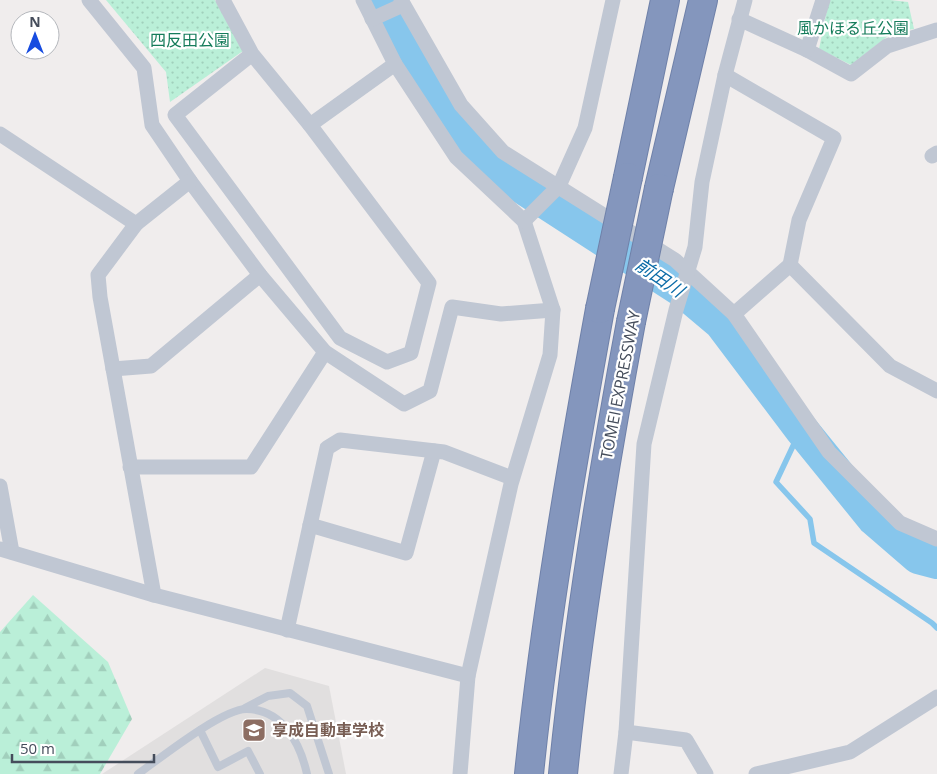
<svg xmlns="http://www.w3.org/2000/svg" width="937" height="774" font-family="'Open Sans','Noto Sans JP',sans-serif">
<style>
.education{fill:#e1dfdf}
.green{fill:url(#green-dots)}
.forest{fill:url(#forest-firs)}
.lines{fill:none;stroke-linecap:round;stroke-linejoin:round}
.stream{stroke:#87c6ec;stroke-width:5.5}
.river{stroke:#87c6ec;stroke-width:34}
.highway-casing{stroke:#6f81a9;stroke-width:30}
.lane{stroke:#c0c7d3;stroke-width:8}
.street{stroke:#c0c7d3;stroke-width:15}
.highway{stroke:#8496bd;stroke-width:28}
.highway-bridge-casing{stroke:#6f81a9;stroke-width:30;stroke-linecap:butt}
.highway-bridge{stroke:#8496bd;stroke-width:28}
.labels{text-anchor:middle;dominant-baseline:central;stroke-width:4.5;stroke-linejoin:round;paint-order:stroke}
.park-label{font-size:16px;fill:#167c5b;stroke:#fff}
.street-label{font-size:16px;fill:#454d5b;stroke:#fff}
.education-label{font-size:16px;font-weight:bold;fill:#785e54;stroke:#fff;text-anchor:start}
.water-label{font-size:18px;font-style:italic;fill:#0b6ca8;stroke:#fff}
</style>
<defs>
<pattern id="green-dots" width="8" height="8" patternUnits="userSpaceOnUse" patternTransform="scale(1.25)"><rect width="8" height="8" fill="#baefd8"/><path d="M2 2h.1M6 6h.1" fill="none" stroke="#a1cfbc" stroke-width="1.8" stroke-linecap="round"/></pattern>
<pattern id="forest-firs" width="22" height="20" patternUnits="userSpaceOnUse" patternTransform="scale(1.25)"><rect width="22" height="20" fill="#baefd8"/><path d="M5 1l3.5 6h-7zM16 11l3.5 6h-7z" fill="#a1cfbc"/></pattern>
</defs>
<rect width="100%" height="100%" fill="#f0eded"/>
<polygon class="education" points="265,668 329,686 346,774 102,774"/>
<g class="green">
<polygon points="106,0 215,0 243,51 170,102 166,72"/>
<polygon points="829,0 890,0 908,2 914,29 893,32 851,65 819,49"/>
</g>
<polygon class="forest" points="33,595 108,662 132,719 100,774 0,774 0,632"/>
<g class="lines">
<polyline class="stream" points="801,429 776,482 810,519 814,543 932,623 937,628"/>
<polyline class="river" points="382,0 397,32 451,122 502,174 683,291 721,323 801,429 874,519 918,557 937,562"/>
<g class="highway-casing">
<g id="highway">
<polyline points="628,177 665,0"/>
<polyline points="659,188 703,0"/>
<path d="M529 774C545 618 572 463 600 309"/>
<path d="M563 774C578 622 603 472 631 322"/>
</g>
</g>
<g class="lane">
<polyline points="245,708 268,696 290,693 307,706 329,774"/>
<polyline points="200,730 218,767 248,751 260,774"/>
<path d="M138 774C159 759 223 708 247 709 283 710 300 743 307 774"/>
</g>
<g class="street">
<polyline points="89,0 144,68 152,125 190,181 260,275 325,352 404,404 430,391 452,307 501,314 553,310"/>
<polyline points="223,0 252,54 310,125 429,283 411,353 387,362 340,338 175,115 252,54"/>
<polyline points="363,0 395,64 456,157 524,221 553,310 550,355 511,484 468,676 460,774"/>
<polyline points="401,0 461,105 503,152 675,260 734,314 829,452 900,523 937,539"/>
<polyline points="372,19 403,5"/>
<polyline points="739,19 807,50 851,74 887,46 937,30"/>
<polyline points="807,50 823,0"/>
<polyline points="725,75 834,138 799,220 790,265"/>
<polyline points="310,125 395,64"/>
<polyline points="0,134 136,224"/>
<polyline points="932,156 937,153"/>
<polyline points="524,221 559,186 585,128 613,0"/>
<polyline points="734,314 790,265 890,366 937,391"/>
<polyline points="113,369 151,366 260,275"/>
<polyline points="130,467 251,467 325,352"/>
<polyline points="0,486 12,552"/>
<polyline points="310,525 406,553 434,451"/>
<polyline points="0,549 154,595 468,676"/>
<polyline points="154,595 100,297 98,275 136,224 190,181"/>
<polyline points="287,630 327,448 340,440 444,452 512,478"/>
<polyline points="626,732 686,740 706,774"/>
<polyline points="621,774 626,732 644,444 676,310 695,247 702,182 725,75 745,0"/>
<polyline points="756,774 850,752 937,697"/>
</g>
<use href="#highway" class="highway"/>
<g class="highway-bridge-casing">
<g id="highway-bridge">
<polyline points="600,309 628,177"/>
<polyline points="631,322 659,188"/>
</g>
</g>
<use href="#highway-bridge" class="highway-bridge"/>
</g>
<defs>
<g id="school-square" transform="scale(1.25)"><rect x="-9" y="-9" width="18" height="18" rx="4" fill="#8d6e63" stroke="#fff"/><path d="M0-5L7-2L0 1L-7-2ZM-4 1L0 2.5L4 1V4Q0 6-4 4Z" fill="#fff"/></g>
</defs>
<g fill-rule="evenodd">
<use href="#school-square" x="254" y="730"/>
</g>
<g class="labels">
<g class="park-label">
<text x="853" y="28">風かほる丘公園</text>
<text x="190" y="40">四反田公園</text>
</g>
<g class="street-label">
<text transform="translate(620 385) rotate(-79)">TOMEI EXPRESSWAY</text>
</g>
<g class="education-label">
<text x="272" y="730">享成自動車学校</text>
</g>
<g class="water-label">
<text transform="translate(660 277) rotate(34)">前田川</text>
</g>
</g>
<g transform="translate(35 35)"><circle r="24" fill="#ffffff" stroke="#b5b8bd"/>
<path d="M0-4L9 19L0 12L-9 19Z" fill="#174ce0"/>
<text y="-8" font-size="14" font-weight="bold" text-anchor="middle" fill="#454d5b">N</text>
</g>
<path d="M12 754v8h142v-8" fill="none" stroke="#454d5b" stroke-width="2.5"/>
<text x="20" y="754" font-size="15" fill="#454d5b" stroke="#ffffff" stroke-width="4" paint-order="stroke">50 m</text>
</svg>
